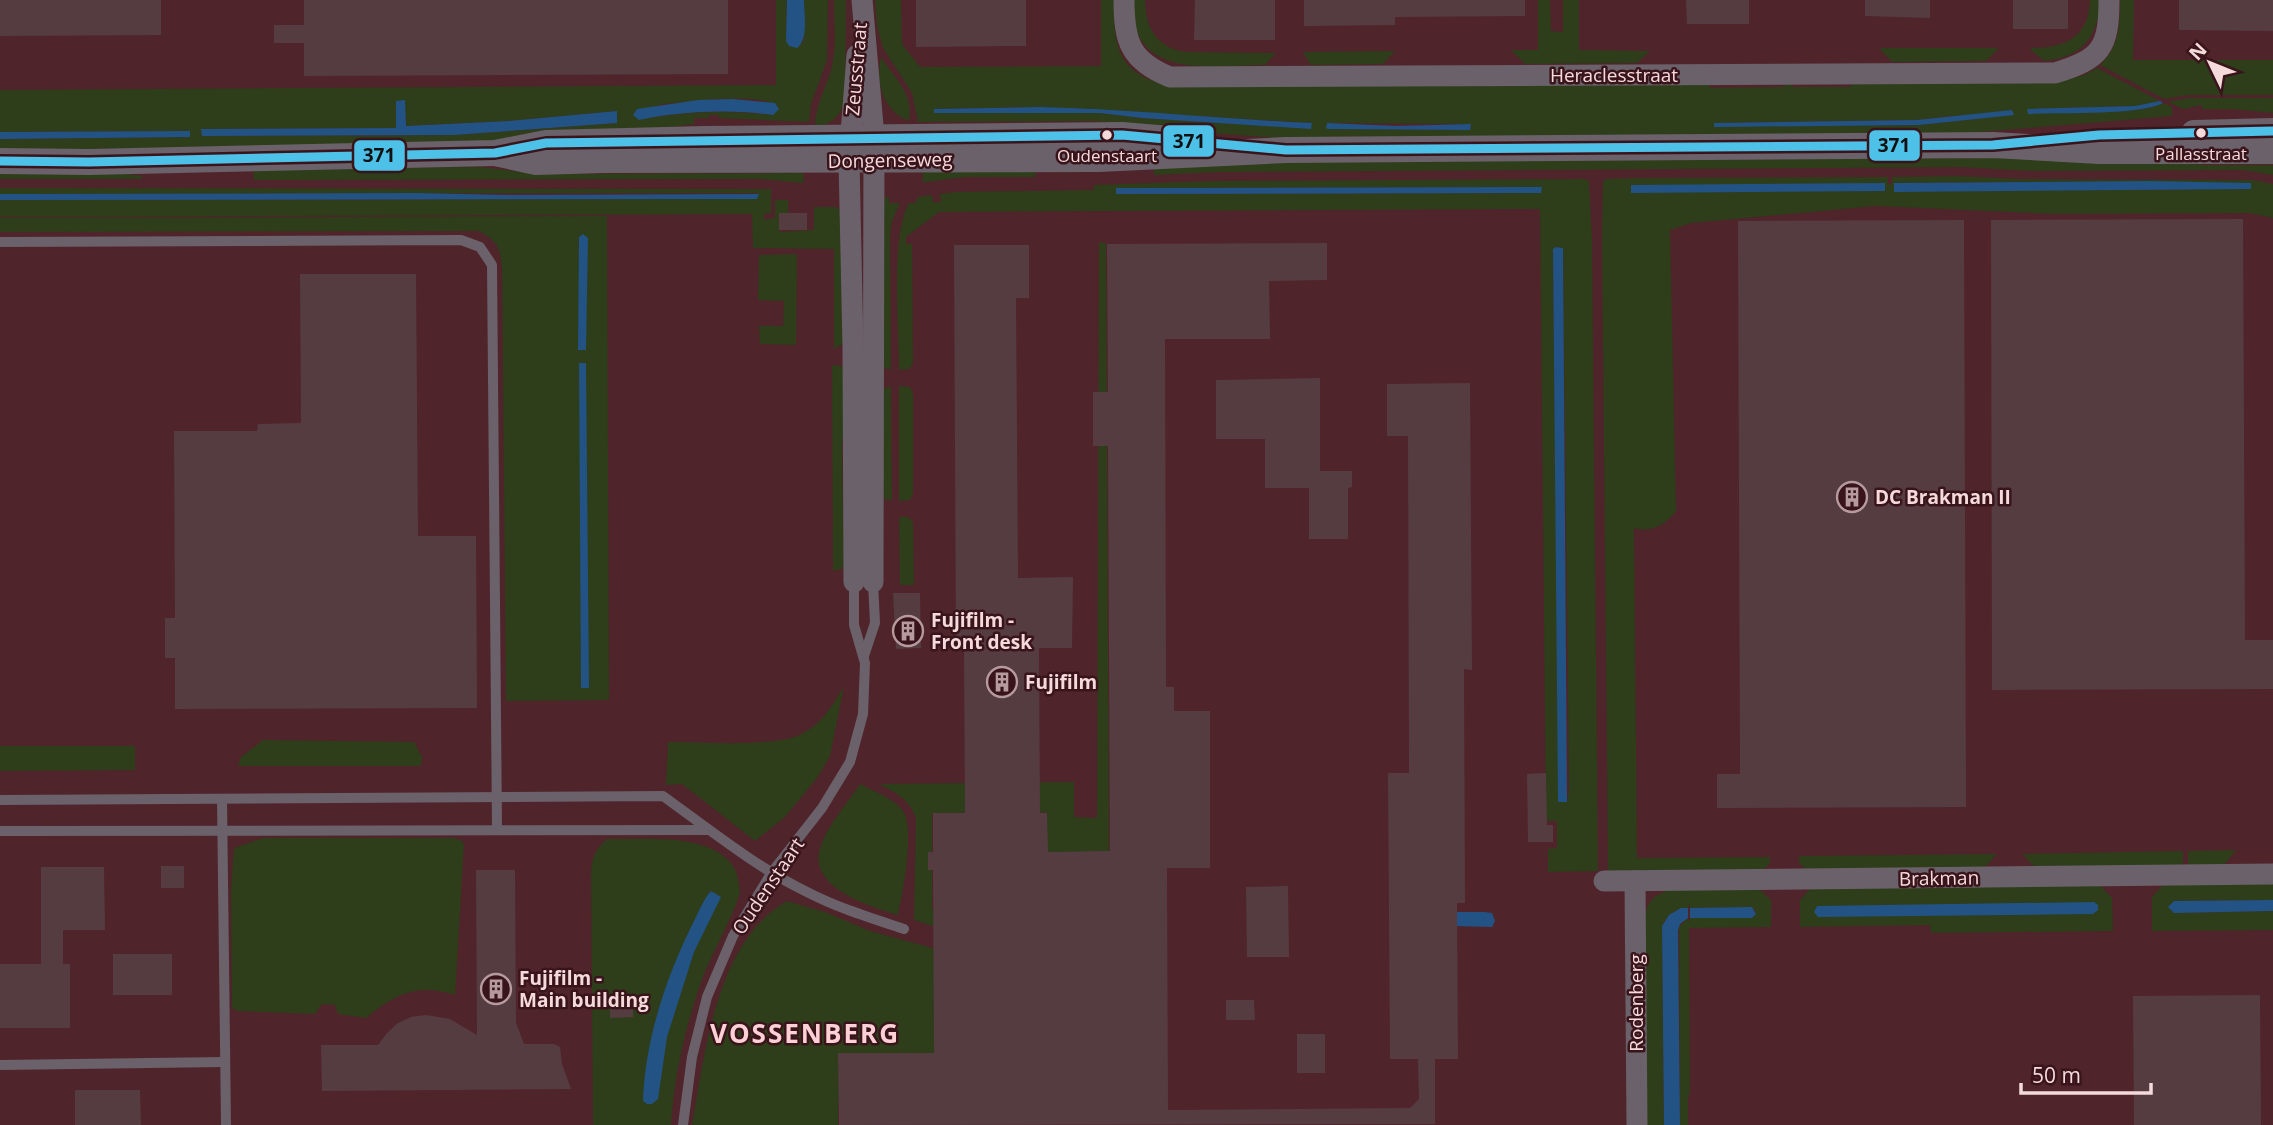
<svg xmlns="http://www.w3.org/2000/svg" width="2273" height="1125" font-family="'Open Sans',sans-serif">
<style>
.built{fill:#50242b}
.green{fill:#2e3d1a;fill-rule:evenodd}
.water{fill:#235385}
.building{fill:#553c41}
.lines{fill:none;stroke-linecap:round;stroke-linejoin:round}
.service{stroke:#6b616a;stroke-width:10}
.minor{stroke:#6b616a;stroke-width:21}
.tertiary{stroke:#6b616a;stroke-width:26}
.bus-1-casing{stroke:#3a141b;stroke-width:14}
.bus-1{stroke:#4ec1e8;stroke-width:9}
.bus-dot{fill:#f5dadc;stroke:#3a141b;stroke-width:2.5}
.labels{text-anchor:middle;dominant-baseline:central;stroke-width:5;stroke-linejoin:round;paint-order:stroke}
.bus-label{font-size:17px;fill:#f5dadc;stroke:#3a141b}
.street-label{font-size:19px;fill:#f5dadc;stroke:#3a141b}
.poi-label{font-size:19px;font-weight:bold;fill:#f5dadc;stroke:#3a141b;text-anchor:start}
.district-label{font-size:26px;font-weight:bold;letter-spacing:2px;fill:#fcd0d5;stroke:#3a141b}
.line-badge{stroke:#3a141b;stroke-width:2.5}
.pale-badge-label{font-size:19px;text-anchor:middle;font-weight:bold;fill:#111}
</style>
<rect width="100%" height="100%" fill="#3d272a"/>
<rect class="built" x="0" y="0" width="2273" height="1125"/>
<g class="green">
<path d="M776 0H787L786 41 803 43 804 0H828L827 60 811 104 809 122 719 118 718 115H709L708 118H694V124L665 128 470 145 0 150V139L189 137V131L0 132V90L776 85ZM715 99C731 99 767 97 778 106L773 115C727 110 684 111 639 120L634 112 663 104ZM396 101H405V126L509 121 617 111V123L454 135 202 136V129L397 128Z"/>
<path d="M834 0H846L845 103C838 118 831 124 815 128 815 104 827 88 832 66 837 45 834 21 834 0Z"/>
<path d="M875 0H901L902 44 920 67 1101 66V0H1114C1114 37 1114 68 1156 82L1710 81V88L1785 87 1786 81 1791 82 1792 87H1851V80L2069 79 2084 75 2097 68 2160 101 2141 106 2064 108 2028 113 2133 110 2149 108 2163 103 2172 107V116L1968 133 1291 139 1182 131 1095 121 918 122 912 93 883 48 877 26ZM1040 107 1311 123V128L1142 118 1100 113 934 109ZM2013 115 1919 125 1714 126 1715 123 1917 120 1951 116ZM1327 123 1471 124 1470 130 1328 129Z"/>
<path d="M1132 0H1145C1145 28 1158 50 1188 52L1276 53 1265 65C1226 65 1155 78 1137 32 1133 23 1133 10 1132 0Z"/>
<polygon points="1538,0 1550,0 1551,31 1563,32 1563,0 1579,0 1579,50 1650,51 1637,63 1525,64 1511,50 1538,50"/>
<path d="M2090 0H2102C2096 37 2084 57 2044 61L2031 50V48C2064 48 2089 38 2090 0Z"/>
<path d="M2120 0H2134L2133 60H2273V95H2188L2164 99 2100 65C2119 47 2120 26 2120 0Z"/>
<polygon points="1879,48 1999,48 1986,61 1892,62"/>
<polygon points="1395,51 1383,64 1311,65 1303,52"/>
<path d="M881 57C894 77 915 96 909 121 883 111 875 82 881 57Z"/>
<polygon points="2189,98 2273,98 2273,113 2233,109 2202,109 2202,105 2183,109 2168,102"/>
<polygon points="2166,157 2203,165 2273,165 2273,175 2243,170 2032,171 1962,167 1219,172 1154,175 1154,166 1159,163"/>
<polygon points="922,164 1036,168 1035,177 965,177 926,182 923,182"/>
<polygon points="481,167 540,174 803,173 804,183 758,179 254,180 253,168"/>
<polygon points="0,169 112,172 142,176 142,179 0,179"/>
<path d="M1956 176 2023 179 2253 180 2273 184V218L2249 213 2057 214 1876 206 1691 223 1670 230 1676 511C1666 525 1651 533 1634 528L1637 858 1770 857V863L1763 870 1608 871 1602 238 1603 181 1606 179 1631 178 1888 177V184L1892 185V177ZM2149 181 2251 188 2138 190 1895 183Z"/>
<path d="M1584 179 1589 181 1592 239 1598 871 1548 872V849L1557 848V821H1546L1540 209 939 212 906 237V244H912L913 362 910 369 899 370C899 329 890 236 909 203H915L918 197 932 195 933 202H941L940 194 956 192 1094 190V185L1216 181ZM1541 187 1540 193 1116 194V188ZM1556 247 1563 249 1569 789 1567 802H1559L1553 250Z"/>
<polygon points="0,188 771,189 771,213 764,214 764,220 775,218 775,200 788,200 788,213 779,214 780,232 814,230 814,207 836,207 843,212 843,344 834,349 834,249 753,248 752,214 0,217 0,200 752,199 757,199 758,193 0,194"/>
<polygon points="889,197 889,203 900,203 892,221 890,235 891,370 883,367 878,198"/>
<path d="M607 216 609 700 506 701 502 269C500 247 498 242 479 231L0 232V218Z"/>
<path d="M1099 242 1106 243 1109 852 1047 890 1046 812 932 813V909H1047L1071 1100 838 1102V1125H692C705 1053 716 941 787 901L825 912 870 931 959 955 952 932 914 920 916 818C909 799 896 793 879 784L1074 782V817L1097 818Z"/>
<polygon points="797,254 796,345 760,344 759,326 783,326 784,301 758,300 759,255"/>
<polygon points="832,365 842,366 845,369 845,439 842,441 844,568 833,571"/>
<polygon points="891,386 892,501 883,498 883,389"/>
<polygon points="899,386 910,387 913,394 913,493 910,500 899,501"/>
<polygon points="899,517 908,517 913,522 914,585 900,585"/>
<path d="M844 686 830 756 817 778 785 817 755 841 682 784 666 785 668 742C701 742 769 747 797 736 819 728 833 705 844 686Z"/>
<polygon points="263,740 414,742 422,757 421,766 238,766 241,757"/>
<polygon points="0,746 135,746 135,770 0,771"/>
<path d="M860 784C873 791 894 798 903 811 915 828 903 894 898 915 869 906 808 888 820 848 827 825 847 804 860 784Z"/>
<path d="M263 838H454L462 841 464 844 455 995C418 983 395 994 366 1018L338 1014 335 1005 322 1004 315 1014 237 1011 232 1008 231 889 234 848Z"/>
<path d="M607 839C642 840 705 832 731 863 738 872 739 883 740 893 730 924 712 952 701 982 685 1028 674 1077 671 1125H593L591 872C592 857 595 850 607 839Z"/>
<polygon points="2236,850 2224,865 2188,865 2188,851"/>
<polygon points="2183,851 2183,866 2035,867 2022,854"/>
<polygon points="1997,854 1984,868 1805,869 1799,862 1799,856"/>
<polygon points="2273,883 2273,900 2174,901 2174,913 2273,911 2273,930 2152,931 2152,897 2163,885"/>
<polygon points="2101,886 2112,898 2113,931 1931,933 1930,925 1800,927 1800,900 1811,888"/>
<path d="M1758 888 1771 900V927L1689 928 1690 1095H1688V1125H1680L1679 927 1688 918 1689 923 1690 918H1752L1756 912 1752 907 1690 908 1689 904 1688 908C1676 908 1667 915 1662 926L1664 1125H1647L1645 915 1648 905 1654 897 1668 890Z"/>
</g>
<g class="water">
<path d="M787 0H804C804 14 809 39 797 48L789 46 786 41Z"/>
<polygon points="405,100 406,126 509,121 617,111 617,123 454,135 202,136 201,129 396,128 396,101"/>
<path d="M698 100 732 99 775 103 779 109 773 115C728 109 683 111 639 120L633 115 637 109Z"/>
<path d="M2160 101 2163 103C2137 116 2060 112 2028 114L2027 109 2135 106Z"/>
<path d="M1040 107C1130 109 1221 119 1312 123L1311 129 1142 118 1100 113H934V109Z"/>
<polygon points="2012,110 2014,115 1919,125 1714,127 1714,123 1917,120"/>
<polygon points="1327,123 1396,126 1471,124 1470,130 1328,129 1326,128"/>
<polygon points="190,131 190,137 0,139 0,132"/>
<polygon points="2149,181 2251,183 2251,189 1894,192 1894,183"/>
<polygon points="1885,183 1885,191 1631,193 1631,185"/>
<polygon points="1542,187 1541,193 1116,194 1116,188"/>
<polygon points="414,193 512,195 759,194 757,199 752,199 0,200 0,194"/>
<polygon points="583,234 588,238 586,350 578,350 579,237"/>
<polygon points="1556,247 1563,248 1567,802 1558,802 1553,249"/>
<polygon points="579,363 586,363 589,688 581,688"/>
<path d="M711 891 721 897 694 952 667 1037 658 1099 652 1104H647L643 1101C645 1039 667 974 695 919 700 909 704 899 711 891Z"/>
<polygon points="2273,900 2273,911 2174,913 2168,907 2174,901"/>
<polygon points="2094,902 2098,905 2098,910 2093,914 1818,917 1814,912 1817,906"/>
<polygon points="1752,907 1756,914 1752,918 1690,918 1690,908"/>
<polygon points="1681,908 1688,908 1688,918 1680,924 1678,930 1680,1125 1664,1125 1662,926 1669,915"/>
<polygon points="1426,912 1484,912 1492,913 1495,921 1492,927 1419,925"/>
</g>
<g class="building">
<polygon points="0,0 161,0 161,35 0,36"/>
<polygon points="304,0 728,0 728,74 304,76 304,43 274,43 274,25 304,25"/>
<polygon points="916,0 1026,0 1026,46 916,47"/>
<polygon points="1195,0 1275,0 1275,40 1194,40"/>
<polygon points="1304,0 1525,0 1525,16 1395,17 1395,25 1304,26"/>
<polygon points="1686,0 1749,0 1749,24 1687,24"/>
<polygon points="1865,0 1930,0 1930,18 1865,16"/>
<rect x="2013" y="0" width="55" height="29"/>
<polygon points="2179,0 2273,0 2273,31 2179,30"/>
<rect x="779" y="213" width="28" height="17"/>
<polygon points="2243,219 2245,640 2273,640 2273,689 1992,690 1991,220"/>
<polygon points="1964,220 1966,807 1717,808 1717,774 1740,774 1738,221"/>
<polygon points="1327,243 1327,280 1269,281 1270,339 1165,339 1166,687 1174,687 1174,711 1210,711 1210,868 1167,868 1168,1110 1410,1108 1419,1099 1418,1059 1390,1059 1388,773 1409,773 1408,436 1387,436 1387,384 1470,383 1472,670 1464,669 1465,903 1457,903 1458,1059 1435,1059 1435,1124 839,1125 838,1053 934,1053 933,870 928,870 928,852 933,852 933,813 965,813 964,649 956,649 954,245 1029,245 1029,298 1016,298 1018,578 1073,577 1072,648 1039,648 1040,813 1047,813 1048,852 1110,851 1108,446 1093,446 1093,392 1108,392 1107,244"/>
<polygon points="300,274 416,274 418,536 476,536 477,708 175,709 175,658 165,658 165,618 175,618 174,431 257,431 258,424 301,423"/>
<polygon points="1320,378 1320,471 1352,471 1352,487 1348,488 1348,539 1309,539 1309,488 1265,488 1265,439 1216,439 1216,380"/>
<polygon points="893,593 920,593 921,648 896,649"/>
<polygon points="1546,773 1547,825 1553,825 1553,842 1528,842 1527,774"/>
<rect x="161" y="866" width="23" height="22"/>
<polygon points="41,867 104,867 105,930 63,930 63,964 70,964 70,1028 0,1028 0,964 41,964"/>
<polygon points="476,870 515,870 516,1023 524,1044 554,1044 560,1047 562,1064 571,1089 322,1091 321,1045 378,1045 387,1033 398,1023 411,1017 426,1015 450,1019 477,1035"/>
<polygon points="1288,886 1289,957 1247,957 1246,887"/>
<rect x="113" y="954" width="59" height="41"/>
<polygon points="2260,995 2261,1125 2134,1125 2133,996"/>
<polygon points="1226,1000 1254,1000 1255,1020 1226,1020"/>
<polygon points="610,1003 633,1003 633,1017 610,1018"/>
<rect x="1297" y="1034" width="28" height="39"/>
<polygon points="75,1090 140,1090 141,1125 75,1125"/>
</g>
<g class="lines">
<g class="service">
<polyline points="0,242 461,240 480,247 492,265 497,829"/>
<polyline points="864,656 875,623 873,582"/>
<polyline points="222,799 226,1125"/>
<path d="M0 800 663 796C710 830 756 867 807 892 838 908 871 918 904 929"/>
<polyline points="0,831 708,830"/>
<polyline points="0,1065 225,1062"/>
<polyline points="683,1125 692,1057 707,997 733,936 772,872 822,808 850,762 863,714 865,663 854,625 854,582"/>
</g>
<g class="minor">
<polyline points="862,0 874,137 873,582"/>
<path d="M1124 0C1124 41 1130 61 1170 77L2055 73C2101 59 2109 48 2109 0"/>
<polyline points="854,582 853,347 849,160 857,55"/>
<polyline points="1604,881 2273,874"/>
<polyline points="1635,881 1637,1125"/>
</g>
<g class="tertiary">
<polyline points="2194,133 2273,131"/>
<polyline points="495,153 536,162 604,160 1099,159 1286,150 1993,145 2099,151 2273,151"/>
<polyline points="0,161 89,162 495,153 546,143 705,139 1122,135 1193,141"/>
</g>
<g class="bus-1-casing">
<polyline id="bus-1" points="0,161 89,162 495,153 546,143 1122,135 1286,150 1993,145 2099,135 2273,131"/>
</g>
<use href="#bus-1" class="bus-1"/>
</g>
<defs>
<g id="building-ring" transform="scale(1.575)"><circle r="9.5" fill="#3a141b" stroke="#b59b9e" stroke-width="1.5"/><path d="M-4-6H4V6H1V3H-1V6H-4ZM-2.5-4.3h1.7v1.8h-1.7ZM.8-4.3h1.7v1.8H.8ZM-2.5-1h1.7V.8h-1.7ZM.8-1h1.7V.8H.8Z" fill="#b59b9e"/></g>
</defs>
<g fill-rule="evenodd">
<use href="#building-ring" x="1852" y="497"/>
<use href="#building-ring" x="908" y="631"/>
<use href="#building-ring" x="1002" y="682"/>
<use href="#building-ring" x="496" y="989"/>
</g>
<g class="bus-dot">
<circle cx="2201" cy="133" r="6"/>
<circle cx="1107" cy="135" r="6"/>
</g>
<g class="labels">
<g class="bus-label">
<text x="2201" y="153">Pallasstraat</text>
<text x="1107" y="155">Oudenstaart</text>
</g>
<g class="street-label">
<text transform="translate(856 69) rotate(-85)">Zeusstraat</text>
<text x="1614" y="75">Heraclesstraat</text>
<text transform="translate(890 160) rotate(-1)">Dongenseweg</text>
<text transform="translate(1939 878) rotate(-1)">Brakman</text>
<text transform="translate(768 886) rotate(-56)">Oudenstaart</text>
<text transform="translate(1636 1003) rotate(-90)">Rodenberg</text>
</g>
<g class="poi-label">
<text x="1875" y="497">DC Brakman II</text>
<text x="931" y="620">Fujifilm -<tspan x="931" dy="22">Front desk</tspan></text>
<text x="1025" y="682">Fujifilm</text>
<text x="519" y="978">Fujifilm -<tspan x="519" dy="22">Main building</tspan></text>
</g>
<g class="district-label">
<text x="805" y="1033">VOSSENBERG</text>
</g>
</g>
<g class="line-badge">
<rect x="1162" y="124" width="53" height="34" rx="7" fill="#4ec1e8"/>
<rect x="1868" y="129" width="53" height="33" rx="7" fill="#4ec1e8"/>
<rect x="353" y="139" width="53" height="33" rx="7" fill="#4ec1e8"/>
</g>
<g class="pale-badge-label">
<text x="1189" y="148">371</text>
<text x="1894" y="152">371</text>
<text x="379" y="162">371</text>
</g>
<g transform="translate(2210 63) rotate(313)" stroke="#3a141b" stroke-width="5" paint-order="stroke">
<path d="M0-5L12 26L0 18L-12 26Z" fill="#f5dadc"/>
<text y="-10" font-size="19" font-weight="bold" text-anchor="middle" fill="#f5dadc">N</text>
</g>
<path d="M2021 1083v10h130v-10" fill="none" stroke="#f5dadc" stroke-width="3.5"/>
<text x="2032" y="1083" font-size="21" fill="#f5dadc" stroke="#3a141b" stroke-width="5" paint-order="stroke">50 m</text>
</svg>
